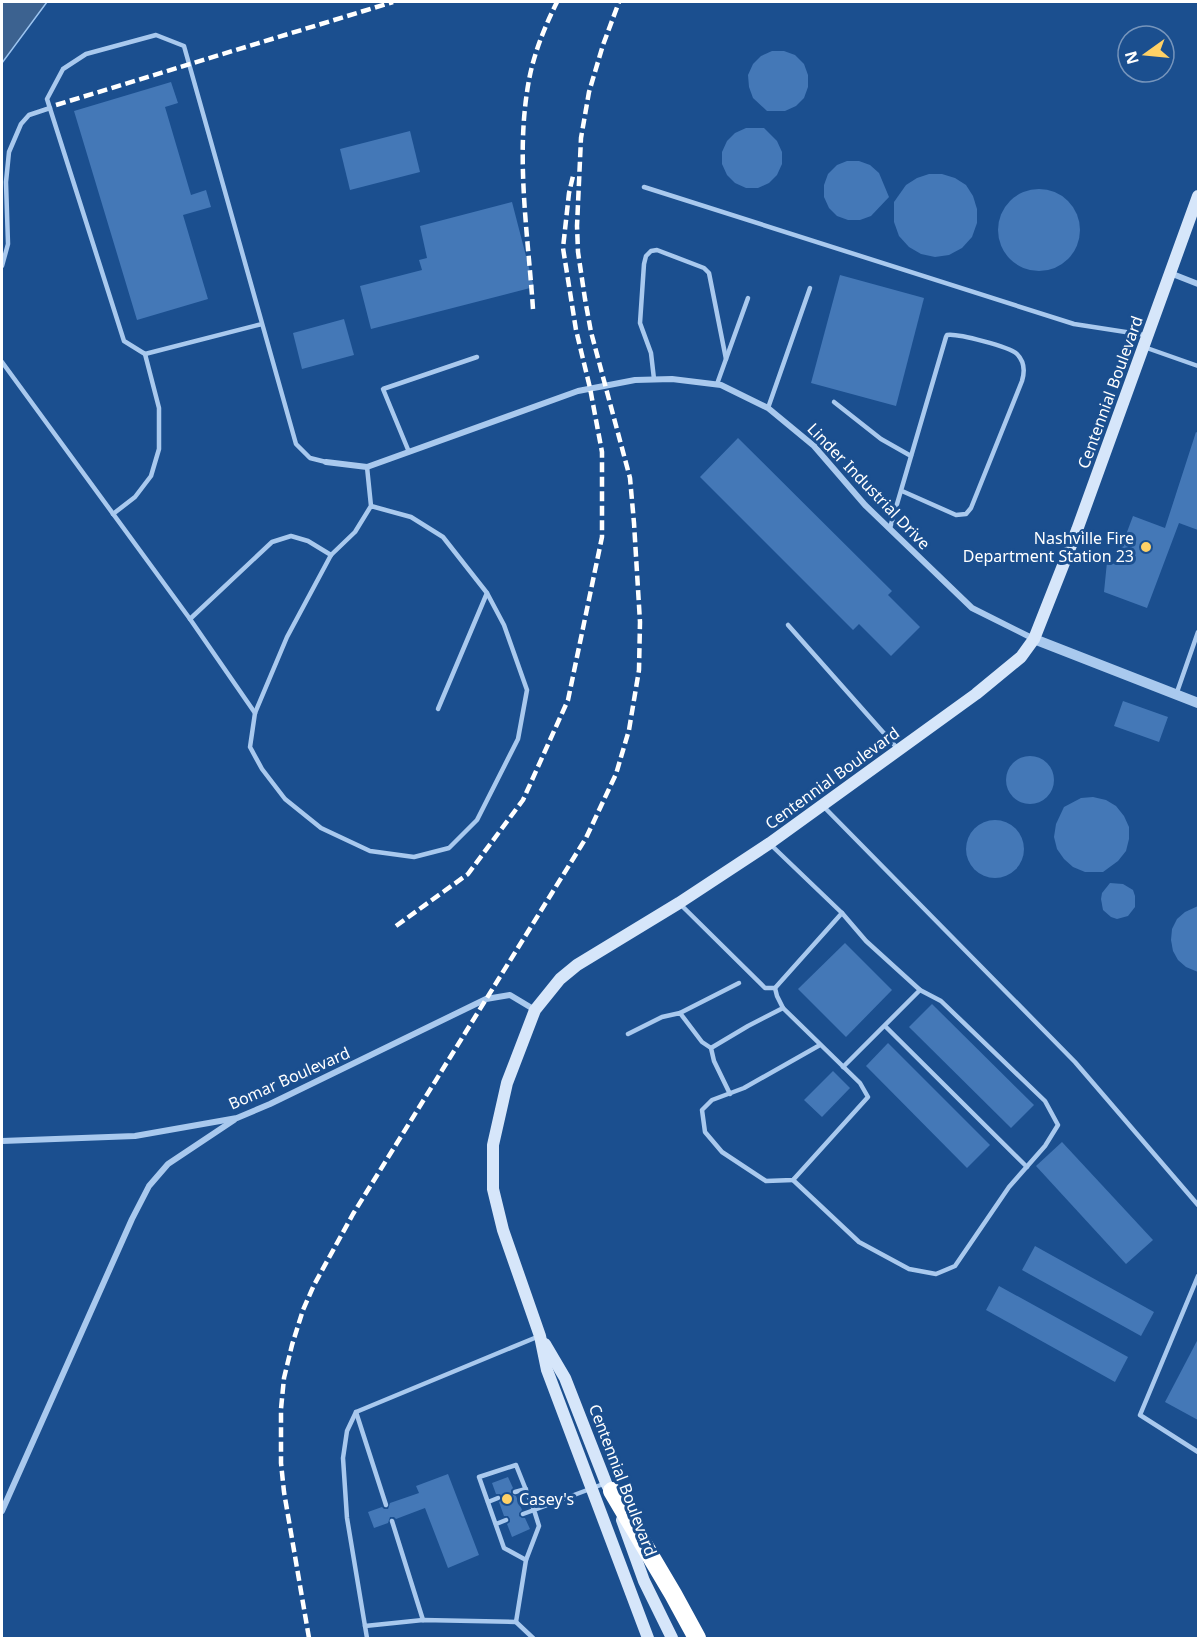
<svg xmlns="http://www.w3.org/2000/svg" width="1200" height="1640" font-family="'Noto Sans',sans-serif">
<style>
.water{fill:#3c6290;stroke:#9cc4f0;stroke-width:1.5}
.building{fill:#4478b7}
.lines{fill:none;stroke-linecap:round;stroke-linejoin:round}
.service{stroke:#a9c9ee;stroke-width:4.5}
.minor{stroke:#a9c9ee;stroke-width:6}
.tertiary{stroke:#a9c9ee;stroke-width:10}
.secondary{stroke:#d6e6fa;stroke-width:12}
.motorway{stroke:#fff;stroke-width:18}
.rail{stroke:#fff;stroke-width:4.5;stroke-dasharray:10 4.5;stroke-linecap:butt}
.poi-dot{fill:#ffd166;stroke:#1b4f8f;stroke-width:2}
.labels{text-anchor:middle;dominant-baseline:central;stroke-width:6;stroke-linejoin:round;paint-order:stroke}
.street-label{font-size:16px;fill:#fff;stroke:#1b4f8f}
.poi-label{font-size:16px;fill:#fff;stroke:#1b4f8f;text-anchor:end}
</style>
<rect width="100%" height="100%" fill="#1b4f8f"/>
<polygon class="water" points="2,2 47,2 2,63"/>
<g class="building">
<polygon points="772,51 784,51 795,55 804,64 808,75 808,87 804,98 796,106 785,111 767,111 753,98 749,87 748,75 753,64 761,56"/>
<polygon points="171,82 178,103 165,107 191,195 206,190 211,207 183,215 208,299 137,320 74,111"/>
<polygon points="746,128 764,128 777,141 782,152 782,164 777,175 769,183 758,188 746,188 735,183 727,175 722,164 722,152 727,141 735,133"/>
<polygon points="410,131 420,172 350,190 340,149"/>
<polygon points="847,161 859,161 870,165 879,173 889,197 871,216 860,220 848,220 837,216 829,208 824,197 824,185 828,174 837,165"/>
<polygon points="929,174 942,174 955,178 966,185 973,196 977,209 977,223 972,237 962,248 949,255 935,257 921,254 909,247 899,236 894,222 894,202 906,185 917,178"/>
<circle cx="1039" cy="230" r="41"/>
<polygon points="512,202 534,287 371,329 360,286 422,270 419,260 427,258 420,226"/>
<polygon points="840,275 924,298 896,406 811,383"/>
<polygon points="344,319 354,355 302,369 293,333"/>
<polygon points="1196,432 1198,433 1198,530 1179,523 1147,608 1104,592 1107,562 1115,564 1133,516 1165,528"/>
<polygon points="738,438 892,591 888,595 920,627 891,656 859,624 853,630 700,477"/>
<polygon points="1123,701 1168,717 1159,742 1114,726"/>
<circle cx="1030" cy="780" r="24"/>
<polygon points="1093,797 1106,800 1116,806 1124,816 1129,827 1129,839 1126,851 1118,861 1103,872 1085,872 1073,867 1064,859 1057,849 1054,837 1056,824 1064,807 1081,798"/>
<circle cx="995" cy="849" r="29"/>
<polygon points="1110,883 1123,884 1133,890 1135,896 1135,907 1128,916 1117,919 1111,917 1103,910 1101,899 1102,893"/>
<polygon points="1198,906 1198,972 1186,967 1178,960 1173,951 1171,940 1172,929 1177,919 1185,912"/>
<polygon points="845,943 892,990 846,1037 798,989"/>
<polygon points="932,1004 1034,1105 1011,1128 909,1027"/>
<polygon points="888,1043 990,1145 967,1168 866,1066"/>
<polygon points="833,1071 850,1088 822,1117 804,1100"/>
<polygon points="1062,1142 1153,1240 1126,1264 1036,1166"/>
<polygon points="1035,1246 1154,1312 1141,1336 1022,1270"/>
<polygon points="999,1286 1128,1357 1115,1382 986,1310"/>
<polygon points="1198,1339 1198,1420 1165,1402"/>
<polygon points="448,1474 479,1555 448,1568 425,1508 396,1519 394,1517 390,1517 388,1523 374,1528 368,1512 382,1507 384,1509 388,1509 390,1503 419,1493 416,1486"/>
<polygon points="508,1477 513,1488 511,1490 511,1494 516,1496 522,1510 519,1513 519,1516 522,1518 525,1518 530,1529 512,1537 507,1524 510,1522 510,1519 508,1516 504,1516 499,1502 502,1500 502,1497 500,1494 496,1494 492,1483"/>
</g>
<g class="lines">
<g class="service">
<polyline points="644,187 1074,324 1145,335"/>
<polyline points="2,266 8,244 6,182 9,152 21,124 29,115 50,108"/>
<polyline points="262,324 145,354 124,341 47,99 63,69 86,54 156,35 184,46 296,444 310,458 326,462"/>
<polyline points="1144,347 1198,366"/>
<polyline points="2,362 190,619 255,713"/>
<polyline points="654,379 651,353 640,323 644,264 646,256 651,251 657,250 704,268 709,273 726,359"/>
<polyline points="717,384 748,298"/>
<polyline points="834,402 881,439 911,456"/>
<polyline points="768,408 810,288"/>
<polyline points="409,452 383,389 477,357"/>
<polyline points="367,467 371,506 355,532 331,555 287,637 255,713 250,747 262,769 285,799 321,828 370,851 414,857 449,848 477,820 518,739 527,690 504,625 487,593 443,537 411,517 371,506"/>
<polyline points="113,514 135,497 151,476 159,449 159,408 145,354"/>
<path d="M890 528 946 337 947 335C957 333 1010 347 1017 354 1025 362 1025 371 1022 381L971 508 966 514 956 515 902 491"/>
<polyline points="190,619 272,542 291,536 308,541 331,555"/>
<polyline points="788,625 897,748"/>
<polyline points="1176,695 1198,632"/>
<polyline points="438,709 487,593"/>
<polyline points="824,807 1075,1062 1198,1205"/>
<polyline points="679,903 765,988 775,988 842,913 770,844"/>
<polyline points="775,988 777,996 783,1008 860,1083 868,1097 793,1180 766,1181 722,1152 705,1132 702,1110 712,1100 744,1088 820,1045"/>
<polyline points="680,1013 739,983"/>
<polyline points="885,1026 1027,1167"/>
<polyline points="628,1034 662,1017 680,1013 702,1042 711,1048"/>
<polyline points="843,1067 920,990"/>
<polyline points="730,1094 714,1061 711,1048 748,1026 783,1008"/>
<polyline points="793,1180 859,1242 909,1269 936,1274 955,1266 1009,1187 1045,1146 1058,1125 1045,1101 941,1001 920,990 866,941 842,913"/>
<polyline points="1198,1276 1140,1415 1198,1452"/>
<polyline points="356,1412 386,1505"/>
<polyline points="515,1492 526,1489"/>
<polyline points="488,1502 498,1498"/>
<polyline points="523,1514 534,1510 516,1465 479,1477 504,1548 526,1560"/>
<polyline points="392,1521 423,1620"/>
<polyline points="496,1524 506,1520"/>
<polyline points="516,1622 533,1638"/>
<polyline points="365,1626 423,1620 516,1622 526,1560 539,1526 534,1510 606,1483"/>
<polyline points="367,1638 347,1518 343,1458 347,1431 356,1412 537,1337"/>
</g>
<g class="minor">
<polyline points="1170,273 1198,284"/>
<polyline points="326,462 367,467 578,391 635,380 672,379 721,385 768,408 814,446 865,505 972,608 1034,639"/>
<polyline points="2,1141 135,1136 237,1118 270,1104 486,999 510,995 535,1010"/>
<polyline points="2,1511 132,1219 149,1186 168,1164 234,1120"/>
</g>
<polyline class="tertiary" points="1034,639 1198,703"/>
<g class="secondary">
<polyline points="545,1344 565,1378 606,1483 614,1498"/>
<polyline points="622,1520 644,1581 672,1638"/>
<polyline points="648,1638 547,1370 540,1336 503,1230 493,1189 493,1145 507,1083 535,1010 560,979 577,965 679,903 770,843 976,694 1021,657 1034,639 1077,530 1198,196"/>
</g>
<polyline class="motorway" points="612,1491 673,1594 697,1638"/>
<g class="rail">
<polyline points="56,105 393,2"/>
<path d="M533 309C528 234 515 155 529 80 534 53 545 26 557 2"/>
<polyline points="396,926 468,874 523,800 568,700 602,537 602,452 590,388 576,330 563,248 569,193 573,176"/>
<polyline points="309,1638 284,1492 281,1463 281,1409 284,1378 292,1345 303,1310 314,1285 353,1214 586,838 616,774 629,730 639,670 640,622 634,523 630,478 591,332 585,299 578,252 577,226 581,138 589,92 603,45 619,2"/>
</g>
</g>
<g class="poi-dot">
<circle cx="1146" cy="547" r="6"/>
<circle cx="507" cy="1499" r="6"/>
</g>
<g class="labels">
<g class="street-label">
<text transform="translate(1110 392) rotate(-70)">Centennial Boulevard</text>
<text transform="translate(869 486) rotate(46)">Linder Industrial Drive</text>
<text transform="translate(832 778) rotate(-36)">Centennial Boulevard</text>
<text transform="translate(289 1078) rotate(-24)">Bomar Boulevard</text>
<text transform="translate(623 1480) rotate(69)">Centennial Boulevard</text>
</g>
<g class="poi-label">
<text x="1134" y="538">Nashville Fire<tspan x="1134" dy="18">Department Station 23</tspan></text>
<text x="519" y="1499" text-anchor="start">Casey's</text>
</g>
</g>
<rect width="1200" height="1640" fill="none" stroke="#ffffff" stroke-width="6"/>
<g transform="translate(1146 54) rotate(255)"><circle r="28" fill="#1b4f8f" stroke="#7695bc" stroke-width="1.5"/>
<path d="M0-4.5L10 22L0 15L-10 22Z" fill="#ffd166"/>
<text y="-9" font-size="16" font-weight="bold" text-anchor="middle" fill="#ffffff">N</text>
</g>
</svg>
